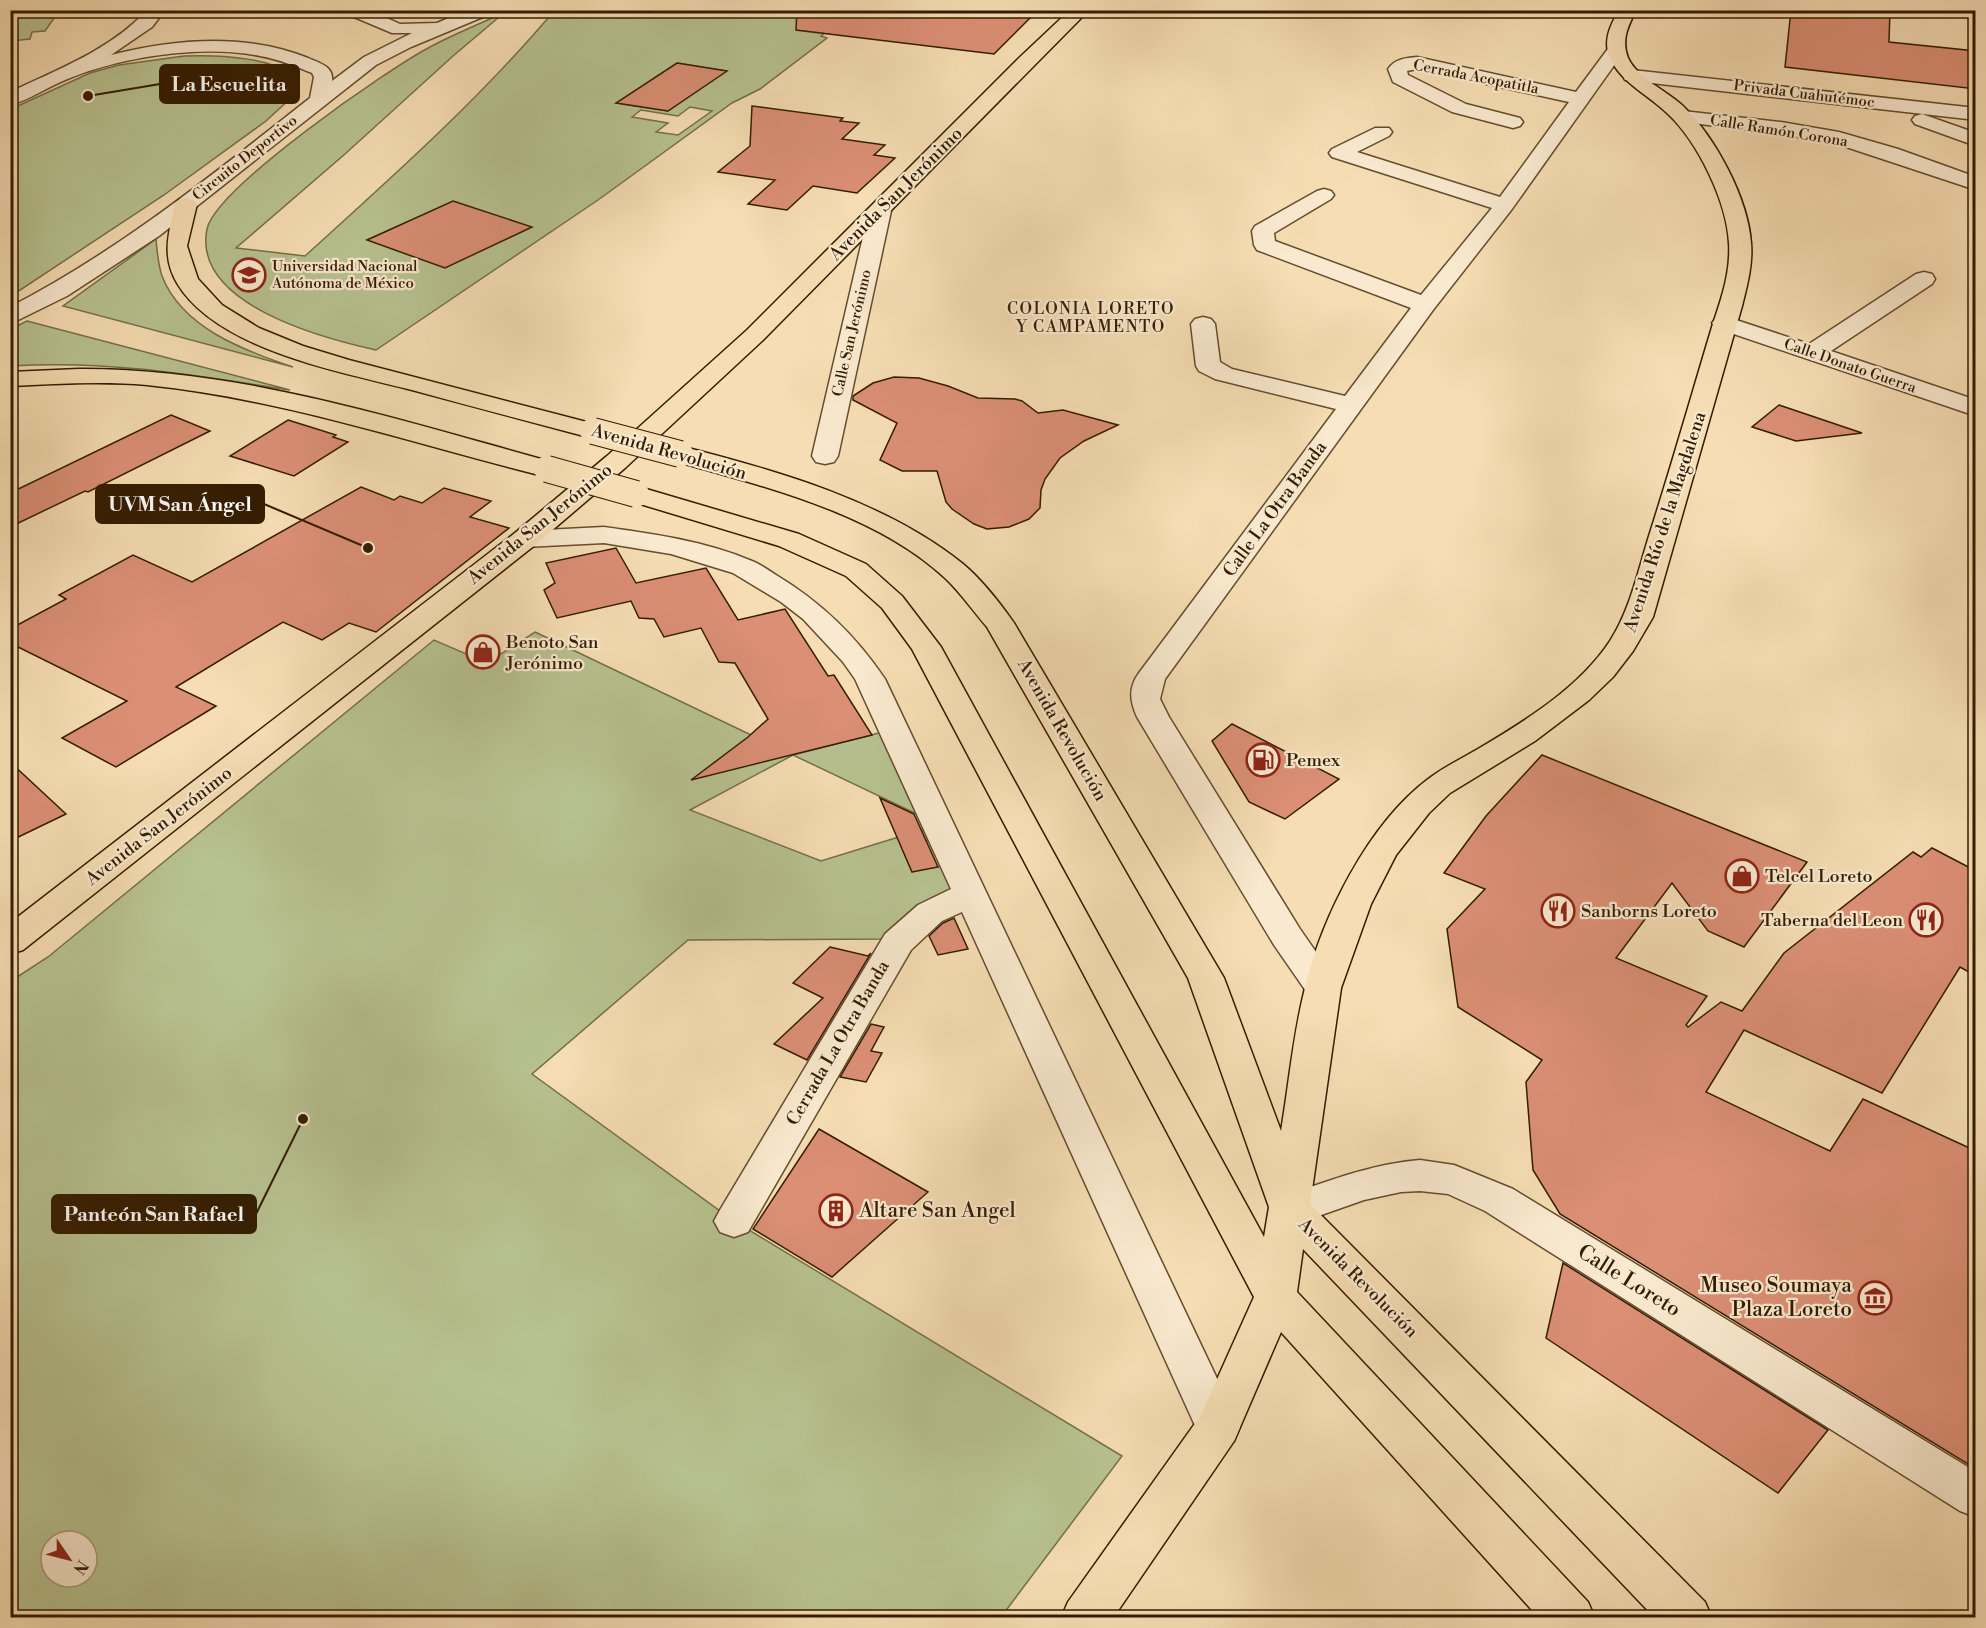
<svg xmlns="http://www.w3.org/2000/svg" width="1986" height="1628" font-family="'Libre Bodoni',serif">
<style>
.green{fill:#b7c290;stroke:#756f48;stroke-width:1.5;fill-rule:evenodd}
.building{fill:#db8f75;stroke:#331c00;stroke-width:1.5}
.lines{fill:none;stroke-linecap:round;stroke-linejoin:round}
.minor-casing{stroke:#644c2d;stroke-width:3}
.tertiary-casing{stroke:#644c2d;stroke-width:3}
.primary-casing{stroke:#331c00;stroke-width:3}
.minor{fill:#f9e9ce;fill-rule:evenodd}
.tertiary{fill:#f9e9ce;fill-rule:evenodd}
.primary{fill:#f6ddb3;fill-rule:evenodd}
.primary-bridge-casing{stroke:#331c00;stroke-width:28;stroke-linecap:butt}
.primary-bridge{stroke:#f6ddb3;stroke-width:26}
.labels{text-anchor:middle;dominant-baseline:central;stroke-width:4.5;stroke-linejoin:round;paint-order:stroke}
.far-street-label{font-size:15px;fill:#331c00;stroke:#f9e9ce}
.far-poi-label{font-size:15px;fill:#331c00;stroke:#f9e9ce;text-anchor:start}
.far-neighbourhood-label{font-size:16px;letter-spacing:1.5px;fill:#331c00;stroke:#f9e9ce}
.street-label{font-size:18px;fill:#331c00;stroke:#f9e9ce}
.poi-label{font-size:18px;fill:#331c00;stroke:#f9e9ce;text-anchor:start}
.near-poi-label{font-size:21px;fill:#331c00;stroke:#f9e9ce;text-anchor:start}
.near-street-label{font-size:21px;fill:#331c00;stroke:#f9e9ce}
.leader{fill:none;stroke:#331c00;stroke-width:2}
.callout-dot{fill:#331c00;stroke:#f9e9ce;stroke-width:2}
.callout{fill:#331c00;stroke:#331c00;stroke-width:2}
.callout-label{font-size:20px;text-anchor:middle;font-weight:bold;fill:#fff}
</style>
<rect width="100%" height="100%" fill="#f6ddb3"/>
<filter id="stains"><feTurbulence type="fractalNoise" baseFrequency=".00333" numOctaves="4"/><feColorMatrix values="0 0 0 0 .2 0 0 0 0 .09 0 0 0 0 .02 0 0 0 .5 -.17"/></filter>
<radialGradient id="worn" r=".72"><stop offset=".6" stop-color="#630" stop-opacity="0"/><stop offset="1" stop-color="#630" stop-opacity=".3"/></radialGradient>
<g class="green">
<polygon points="10,11 11,10 59,11 45,31 32,32 30,39 11,41"/>
<path d="M554 11H834L832 27 821 36 827 38 760 89 732 103 598 200 376 350C322 338 192 304 207 229 216 188 388 69 430 47 454 34 480 24 505 12L453 56 345 154 236 248 305 256C392 177 479 100 554 11ZM677 63 726 71 668 111 617 103ZM690 107 712 111 678 135 656 132 668 123 632 117 641 110 678 116Z"/>
<path d="M184 56C208 55 292 55 298 87L292 97 266 121 164 195 11 296V109L90 73 119 65Z"/>
<path d="M156 239C157 251 158 264 162 276 182 328 245 351 293 367L63 306Z"/>
<path d="M27 321 290 390C193 375 109 360 11 366V329Z"/>
<path d="M535 632 793 755 883 732 923 817 793 755 690 810 821 861 928 828 933 839 901 846 912 872 945 865 956 889 889 939 688 940 532 1074 734 1221 1122 1456 1001 1617 11 1618V981L48 957 434 640 487 663ZM51 1541H87V1577H51Z"/>
</g>
<g class="building">
<polygon points="797,10 1038,10 994,54 796,30"/>
<polygon points="1791,10 1890,10 1889,42 1976,51 1976,89 1785,67"/>
<polygon points="677,63 727,71 668,111 616,103"/>
<polygon points="752,106 843,118 840,121 859,123 842,139 885,145 874,155 895,158 857,193 813,186 787,210 748,204 775,180 718,172 750,146"/>
<polygon points="453,201 532,227 445,268 367,240"/>
<polygon points="894,377 919,378 948,386 978,398 1015,399 1022,401 1038,413 1063,410 1118,425 1084,441 1060,458 1045,479 1041,490 1040,508 1029,519 1009,527 987,529 974,524 952,509 946,502 937,471 902,471 880,460 897,423 853,400 853,396 873,383"/>
<polygon points="1779,405 1862,433 1796,441 1752,427"/>
<polygon points="171,415 210,431 88,492 85,491 10,527 10,493"/>
<polygon points="288,420 336,435 333,437 348,442 294,476 230,456"/>
<polygon points="361,487 394,500 400,496 422,503 444,488 491,501 470,517 509,528 376,632 349,623 322,640 283,622 176,687 216,706 116,767 62,738 127,701 10,643 10,629 66,599 59,595 133,555 192,582"/>
<polygon points="616,548 636,583 706,568 738,620 785,609 828,676 834,675 872,735 691,780 748,737 768,719 735,663 719,662 701,628 664,637 654,619 639,618 631,601 557,618 544,590 555,583 546,563"/>
<polygon points="1232,724 1339,779 1285,819 1249,802 1212,741"/>
<polygon points="1542,755 1807,862 1744,947 1708,931 1672,883 1616,958 1707,996 1686,1025 1688,1027 1721,1002 1742,1011 1784,953 1913,852 1921,857 1932,848 1976,871 1976,976 1960,967 1882,1093 1744,1030 1706,1092 1830,1151 1863,1099 1976,1151 1976,1469 1560,1214 1533,1170 1526,1082 1542,1060 1458,1007 1447,929 1485,889 1444,873 1486,816"/>
<polygon points="10,762 66,814 10,841"/>
<polygon points="880,798 914,814 938,867 912,872"/>
<polygon points="954,918 968,949 938,955 929,936 943,923"/>
<polygon points="830,947 868,956 871,953 807,1060 774,1044 823,998 793,983"/>
<polygon points="871,1024 884,1027 871,1051 882,1053 866,1082 840,1077"/>
<polygon points="819,1129 928,1192 832,1277 753,1229"/>
<polygon points="1563,1263 1828,1430 1778,1493 1546,1338"/>
</g>
<g class="lines">
<g class="minor-casing">
<g id="minor">
<path d="M1616 45 1622 46 1625 50 1512 209 1433 310 1165 679 1160 699 1169 717 1300 929 1341 988 1336 997 1323 1001 1310 997 1274 945 1137 717C1130 701 1128 688 1139 673L1336 409 1215 379 1199 371 1196 366 1191 324 1195 319 1203 317 1211 319 1215 324 1220 362 1232 369 1345 396 1411 308 1257 250 1254 245 1252 231 1255 226 1317 191 1324 189 1331 191 1334 195 1331 199 1274 233 1275 241 1421 295 1492 208 1332 157 1329 153 1332 149 1375 128H1389L1392 132 1389 136 1357 152 1500 197 1569 102 1417 69 1407 71 1408 75 1466 104 1520 118 1523 122 1520 126 1513 128 1452 112 1393 82 1388 69C1395 59 1405 58 1417 57L1576 92 1610 46Z"/>
<polygon points="1632,70 1976,108 1976,120 1625,80 1623,76 1625,72"/>
<polygon points="1683,111 1781,122 1839,132 1898,149 1976,177 1976,190 1837,144 1781,134 1676,121 1673,117 1676,113"/>
<polygon points="1922,114 1976,133 1976,146 1915,124 1912,120 1915,116"/>
<polygon points="880,205 888,206 891,211 838,456 834,462 825,464 816,462 812,456 869,211 872,206"/>
<polygon points="1924,272 1932,274 1935,279 1932,284 1831,351 1976,400 1976,416 1716,328 1712,323 1716,318 1724,316 1809,344 1916,274"/>
<path d="M604 527C654 534 705 541 752 561 760 564 768 570 776 575 821 602 856 636 885 679L1240 1427 1234 1441 1218 1446 1202 1441 962 912 942 921 911 950 748 1232 734 1237 720 1232 714 1221 720 1210 885 934 918 905 951 889 855 679 843 662 803 619 781 602 733 573 671 554 604 543 525 547 515 545 511 539 515 533 525 531Z"/>
<path d="M1420 1160 1454 1165 1513 1189 1976 1472V1517L1960 1511 1485 1211 1448 1194 1420 1191 1401 1192 1364 1200 1290 1226 1276 1221 1270 1210 1276 1199C1323 1183 1370 1164 1420 1160Z"/>
</g>
</g>
<g class="tertiary-casing">
<path id="tertiary" d="M147 10H165L152 27 111 55C175 39 246 33 308 58 319 63 334 66 332 81L364 57 412 33H392L347 14 345 10H369L400 24 437 23 468 10H492L490 14 411 47 376 65 159 236 67 296 10 324V307C119 251 213 174 310 98L314 77 312 73C295 66 278 59 260 56 202 44 119 57 65 80 47 87 30 100 10 105V92C57 70 112 49 147 10Z"/>
</g>
<g class="primary-casing">
<g id="primary">
<polygon points="1070,10 1089,10 763,340 625,468 535,545 23,950 10,954 10,923 515,533 607,456 747,330 1019,58"/>
<path d="M1619 10H1636C1628 26 1621 40 1628 58 1638 79 1666 90 1683 106 1715 137 1748 198 1751 243 1753 264 1747 286 1742 306L1653 617 1633 651 1613 677 1589 700 1535 741 1450 793 1429 813 1396 855 1371 904 1341 988 1310 1204 1705 1602 1712 1618H1655L1303 1249 1297 1292 1588 1602 1595 1618H1539L1281 1332 1234 1441 1113 1618H1061L1068 1602 1201 1415 1254 1297 912 649 882 608 846 576 779 546 627 500 623 494 627 488 636 486 799 534 866 564 902 596 941 647 1264 1237 1269 1207 1188 978 987 627C973 611 961 593 945 578 874 512 762 486 671 460L667 454 671 448 680 446C775 470 885 501 963 564 981 579 1000 603 1014 623L1224 978 1281 1131C1289 1084 1293 1035 1305 988 1322 917 1368 825 1427 780 1442 768 1461 759 1478 749 1525 721 1579 688 1610 641 1630 610 1638 571 1649 536 1671 467 1691 397 1712 327 1721 300 1731 272 1729 243 1727 202 1698 142 1668 114 1650 96 1623 84 1611 60 1602 42 1610 26 1619 10Z"/>
<path d="M186 198 193 200 197 204 187 246 198 279 222 305 259 328 303 346 349 360 602 426 606 431 602 436 593 439 584 436C527 421 470 406 412 390 342 372 217 350 177 283 161 256 169 232 175 204L179 200Z"/>
<path d="M79 369C242 368 401 421 556 463L560 469 556 475 547 477C414 444 284 399 147 385 102 381 56 384 10 386V372Z"/>
</g>
</g>
<use href="#minor" class="minor"/>
<use href="#tertiary" class="tertiary"/>
<use href="#primary" class="primary"/>
<g class="primary-bridge-casing">
<g id="primary-bridge">
<polyline points="593,431 680,454"/>
<polyline points="547,469 636,494"/>
</g>
</g>
<use href="#primary-bridge" class="primary-bridge"/>
</g>
<defs>
<g id="university-ring" transform="scale(1.725)"><circle r="9.5" fill="#f9e9ce" stroke="#8f2418" stroke-width="1.5"/><path d="M0-5L7-2L0 1L-7-2ZM-4 1L0 2.5L4 1V4Q0 6-4 4Z" fill="#8f2418"/></g>
<g id="shop-ring" transform="scale(1.725)"><circle r="9.5" fill="#f9e9ce" stroke="#8f2418" stroke-width="1.5"/><path d="M-5-2.5h2.3a2.7 3.5 0 0 1 5.4 0H5L5.5 6h-11ZM-1.5-2.5h3a1.5 2.3 0 0 0-3 0Z" fill="#8f2418"/></g>
<g id="fuel-ring" transform="scale(1.725)"><circle r="9.5" fill="#f9e9ce" stroke="#8f2418" stroke-width="1.5"/><path d="M-5.5-6h7V0h2V4h1.3V-2.5L3-4.5l.8-.8L6-3V5H2.5V1h-1V6h-7ZM-4.2-4.7v3.2H.2V-4.7Z" fill="#8f2418"/></g>
<g id="restaurant-ring" transform="scale(1.725)"><circle r="9.5" fill="#f9e9ce" stroke="#8f2418" stroke-width="1.5"/><path d="M-5-6h1v4h1v-4h1v4h1v-4h1v5L-1.5 .5V6h-2V.5L-5-1ZM5-6V6H3V1.5H1.5Q1.5-4 5-6Z" fill="#8f2418"/></g>
<g id="building-ring" transform="scale(1.725)"><circle r="9.5" fill="#f9e9ce" stroke="#8f2418" stroke-width="1.5"/><path d="M-4-6H4V6H1V3H-1V6H-4ZM-2.5-4.3h1.7v1.8h-1.7ZM.8-4.3h1.7v1.8H.8ZM-2.5-1h1.7V.8h-1.7ZM.8-1h1.7V.8H.8Z" fill="#8f2418"/></g>
<g id="museum-ring" transform="scale(1.725)"><circle r="9.5" fill="#f9e9ce" stroke="#8f2418" stroke-width="1.5"/><path d="M0-6L6-3V-2H-6V-3ZM-5-1h2V3h-2ZM-1-1h2V3h-2ZM3-1h2V3H3ZM-6 4H6V6H-6Z" fill="#8f2418"/></g>
</defs>
<g fill-rule="evenodd">
<use href="#university-ring" x="249" y="275"/>
<use href="#shop-ring" x="483" y="652"/>
<use href="#fuel-ring" x="1263" y="760"/>
<use href="#shop-ring" x="1742" y="876"/>
<use href="#restaurant-ring" x="1558" y="911"/>
<use href="#restaurant-ring" x="1926" y="920"/>
<use href="#building-ring" x="836" y="1211"/>
<use href="#museum-ring" x="1875" y="1298"/>
</g>
<g class="labels">
<g class="far-street-label">
<text transform="translate(1476 77) rotate(11)">Cerrada Acopatitla</text>
<text transform="translate(1804 94) rotate(7)">Privada Cuahutémoc</text>
<text transform="translate(1779 131) rotate(9)">Calle Ramón Corona</text>
<text transform="translate(245 158) rotate(-38)">Circuito Deportivo</text>
<text transform="translate(852 333) rotate(-77)">Calle San Jerónimo</text>
<text transform="translate(1850 366) rotate(19)">Calle Donato Guerra</text>
</g>
<g class="far-poi-label">
<text x="272" y="266">Universidad Nacional<tspan x="272" dy="17">Autónoma de México</tspan></text>
</g>
<g class="far-neighbourhood-label">
<text x="1091" y="309">COLONIA LORETO<tspan x="1091" dy="18">Y CAMPAMENTO</tspan></text>
</g>
<g class="street-label">
<text transform="translate(896 194) rotate(-45)">Avenida San Jerónimo</text>
<text transform="translate(669 452) rotate(16)">Avenida Revolución</text>
<text transform="translate(1275 509) rotate(-54)">Calle La Otra Banda</text>
<text transform="translate(1665 522) rotate(-72)">Avenida Río de la Magdalena</text>
<text transform="translate(540 524) rotate(-39)">Avenida San Jerónimo</text>
<text transform="translate(1062 730) rotate(60)">Avenida Revolución</text>
<text transform="translate(159 826) rotate(-38)">Avenida San Jerónimo</text>
<text transform="translate(838 1043) rotate(-60)">Cerrada La Otra Banda</text>
<text transform="translate(1358 1278) rotate(45)">Avenida Revolución</text>
</g>
<g class="poi-label">
<text x="506" y="642">Benoto San<tspan x="506" dy="21">Jerónimo</tspan></text>
<text x="1286" y="760">Pemex</text>
<text x="1765" y="876">Telcel Loreto</text>
<text x="1581" y="911">Sanborns Loreto</text>
<text x="1903" y="920" text-anchor="end">Taberna del Leon</text>
</g>
<g class="near-poi-label">
<text x="859" y="1211">Altare San Angel</text>
<text x="1852" y="1286" text-anchor="end">Museo Soumaya<tspan x="1852" dy="24">Plaza Loreto</tspan></text>
</g>
<g class="near-street-label">
<text transform="translate(1629 1281) rotate(32)">Calle Loreto</text>
</g>
</g>
<path class="leader" d="M88 96L160 84M368 548L264 504M303 1119L256 1214"/>
<g class="callout-dot">
<circle cx="88" cy="96" r="6"/>
<circle cx="368" cy="548" r="6"/>
<circle cx="303" cy="1119" r="6"/>
</g>
<g class="callout">
<rect x="160" y="65" width="139" height="38" rx="6"/>
<rect x="96" y="485" width="168" height="38" rx="6"/>
<rect x="52" y="1195" width="204" height="38" rx="6"/>
</g>
<g class="callout-label">
<text x="229" y="91">La Escuelita</text>
<text x="180" y="511">UVM San Ángel</text>
<text x="154" y="1221">Panteón San Rafael</text>
</g>
<rect width="1986" height="1628" fill="none" stroke="#f6ddb3" stroke-width="36"/>
<rect x="12" y="12" width="1962" height="1604" fill="none" stroke="#331c00" stroke-width="3"/>
<rect x="18" y="18" width="1950" height="1592" fill="none" stroke="#331c00" stroke-width="1.5"/>
<g transform="translate(69 1559) rotate(125)"><circle r="28" fill="#f9e9ce" stroke="#aa977c" stroke-width="1.5"/>
<path d="M0-4.5L10 22L0 15L-10 22Z" fill="#8f2418"/>
<text y="-9" font-size="16" font-weight="bold" text-anchor="middle" fill="#331c00">N</text>
</g>
<rect width="100%" height="100%" filter="url(#stains)"/>
<rect width="100%" height="100%" fill="url(#worn)"/>
</svg>
